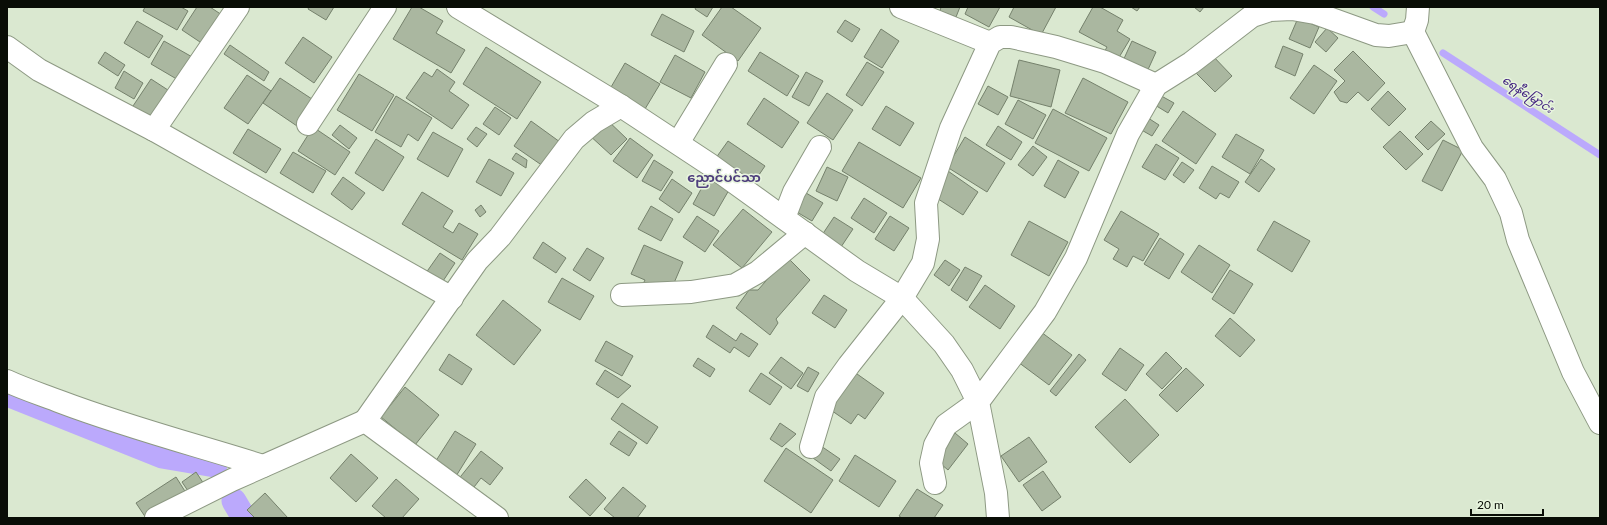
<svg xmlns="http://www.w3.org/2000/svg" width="1607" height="525" font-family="Lato,'Noto Sans Myanmar',sans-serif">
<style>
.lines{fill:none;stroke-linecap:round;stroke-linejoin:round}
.stream{stroke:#bba9fc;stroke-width:7}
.canal{stroke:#bba9fc;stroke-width:25}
.building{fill:#aab7a0;stroke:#75816c}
.minor-casing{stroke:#8d9983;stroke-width:24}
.minor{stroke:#fff;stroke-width:22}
.labels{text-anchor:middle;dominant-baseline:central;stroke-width:3;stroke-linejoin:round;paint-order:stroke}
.water-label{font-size:12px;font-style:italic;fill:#432380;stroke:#e8f5de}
.quarter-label{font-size:13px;font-weight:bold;fill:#4f3f7d;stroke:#e8f5de}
</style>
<rect width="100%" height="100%" fill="#dae8d0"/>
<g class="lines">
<g class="stream">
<polyline points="1373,7 1384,14"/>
<polyline points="1443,53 1600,155"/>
</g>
<g class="canal">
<polyline points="7,394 162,456 215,465"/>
<polyline points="234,501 244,518"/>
</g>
</g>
<g class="building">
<polygon points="145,7 181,7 188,11 177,30 143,11"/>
<polygon points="197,7 210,7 222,15 203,44 182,30"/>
<polygon points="309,7 334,7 326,20 308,9"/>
<polygon points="412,7 419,7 443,21 436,33 465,50 451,73 393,39"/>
<polygon points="696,7 713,7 707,17 695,9"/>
<polygon points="722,7 731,7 761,28 738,61 702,35"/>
<polygon points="941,7 960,7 956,17 940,11"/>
<polygon points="968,7 1000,7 989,27 965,14"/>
<polygon points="1014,7 1056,7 1041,35 1009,17"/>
<polygon points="1093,7 1100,7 1123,20 1117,31 1130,39 1115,64 1102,56 1107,47 1079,32"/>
<polygon points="1131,7 1140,7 1137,11"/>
<polygon points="1194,7 1204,7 1200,12"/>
<polygon points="662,14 694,31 684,52 651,35"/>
<polygon points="1298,18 1319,27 1310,48 1289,39"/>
<polygon points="845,20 860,29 852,42 837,32"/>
<polygon points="137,21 163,36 149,58 124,43"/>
<polygon points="1327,28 1338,38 1326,52 1315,42"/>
<polygon points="881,29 899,41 882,68 864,57"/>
<polygon points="303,37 332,57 314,83 285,63"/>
<polygon points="164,41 194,58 180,81 151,64"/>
<polygon points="1132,41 1156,52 1146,74 1122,63"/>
<polygon points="230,45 269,72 264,81 224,54"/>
<polygon points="1283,46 1303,54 1295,76 1275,67"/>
<polygon points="486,47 541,82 517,119 463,84"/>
<polygon points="1353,51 1385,83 1368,101 1358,92 1347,103 1340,101 1334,92 1345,81 1334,70"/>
<polygon points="105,52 125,65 118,76 98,63"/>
<polygon points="760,52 799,76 787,96 748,71"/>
<polygon points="1211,54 1232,76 1215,92 1194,71"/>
<polygon points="675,55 705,72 691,98 660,82"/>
<polygon points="1019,60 1060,70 1051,107 1010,96"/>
<polygon points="867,62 884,72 862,106 846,95"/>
<polygon points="625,63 660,84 642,114 607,94"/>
<polygon points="1314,65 1337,81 1314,114 1290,98"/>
<polygon points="437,69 455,82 449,91 469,105 452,129 406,98 424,72 432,77"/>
<polygon points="124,71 143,83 134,99 115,88"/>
<polygon points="806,72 823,81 809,106 792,97"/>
<polygon points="359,74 394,95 372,131 337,110"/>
<polygon points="247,75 271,91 248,124 224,108"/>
<polygon points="280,78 315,101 297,126 263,103"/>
<polygon points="1083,78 1128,102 1111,134 1065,113"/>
<polygon points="151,79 171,92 151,122 131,109"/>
<polygon points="988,86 1008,97 998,115 978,104"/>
<polygon points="1388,91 1406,109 1389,126 1371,109"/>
<polygon points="827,93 853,110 833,140 807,123"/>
<polygon points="1156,93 1174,103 1168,113 1150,102"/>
<polygon points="396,96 432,118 418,141 408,134 401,147 375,132"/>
<polygon points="764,98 799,122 782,148 747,124"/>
<polygon points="1018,100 1046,115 1033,139 1005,124"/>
<polygon points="886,106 914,123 900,146 872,129"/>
<polygon points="495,107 511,118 499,135 483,124"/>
<polygon points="1053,109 1107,138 1089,171 1035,143"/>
<polygon points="1183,111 1216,134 1196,164 1162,141"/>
<polygon points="1145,116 1159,125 1152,136 1138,128"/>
<polygon points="604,117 627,139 611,155 588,134"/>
<polygon points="531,121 560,142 543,166 514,146"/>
<polygon points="1431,121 1445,134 1428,150 1415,137"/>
<polygon points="340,125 357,138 349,149 332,135"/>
<polygon points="998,126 1022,142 1011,160 986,145"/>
<polygon points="313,127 350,152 335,175 298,151"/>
<polygon points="476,127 487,134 477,147 467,139"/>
<polygon points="248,129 281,149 266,173 233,153"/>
<polygon points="1400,131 1423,154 1406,170 1383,147"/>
<polygon points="433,132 463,149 448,177 417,159"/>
<polygon points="1236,134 1264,150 1250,174 1222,157"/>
<polygon points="965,137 1005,163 987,192 947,167"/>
<polygon points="630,138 653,155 637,178 613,161"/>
<polygon points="376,139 404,157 383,191 355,173"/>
<polygon points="1443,140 1463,150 1442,191 1422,181"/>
<polygon points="728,141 765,166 750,188 713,162"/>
<polygon points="859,142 921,178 903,208 842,171"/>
<polygon points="1156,144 1179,158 1165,180 1142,167"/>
<polygon points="1033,146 1047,157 1033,176 1018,165"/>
<polygon points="293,152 326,171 313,193 280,173"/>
<polygon points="516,153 527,160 526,168 512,159"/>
<polygon points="489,159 514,173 501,196 476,182"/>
<polygon points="1261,159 1275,169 1259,192 1245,182"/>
<polygon points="654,160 673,172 661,191 642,181"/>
<polygon points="1058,160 1079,172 1065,198 1044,186"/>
<polygon points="1182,162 1194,170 1184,183 1173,175"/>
<polygon points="1212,166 1239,182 1229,198 1220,193 1216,199 1199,188"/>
<polygon points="827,167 848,177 837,201 816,191"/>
<polygon points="948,171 978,192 963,215 932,195"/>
<polygon points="343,177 365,193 352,210 331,194"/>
<polygon points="707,178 729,190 714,216 693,204"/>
<polygon points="672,179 692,193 679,213 659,199"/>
<polygon points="801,190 823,203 812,221 790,208"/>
<polygon points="422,192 453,211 443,227 453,233 459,223 478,234 462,260 402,224"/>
<polygon points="864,198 887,213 874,233 851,218"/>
<polygon points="481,205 486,212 480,217 475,210"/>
<polygon points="651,206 673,219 661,241 638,229"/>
<polygon points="743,209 772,232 742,268 713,245"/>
<polygon points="1121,211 1159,234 1143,261 1133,256 1127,267 1113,259 1119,249 1104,240"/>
<polygon points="697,216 719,231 705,252 683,237"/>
<polygon points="890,216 909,228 894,251 875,239"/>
<polygon points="834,217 853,229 839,250 820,238"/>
<polygon points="1029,221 1068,242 1049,276 1011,255"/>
<polygon points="1274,221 1310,241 1292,272 1257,250"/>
<polygon points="1160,238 1184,254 1169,279 1144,264"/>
<polygon points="543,242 566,258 556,273 533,258"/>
<polygon points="644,245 683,262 671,290 643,284 645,280 631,274"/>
<polygon points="1199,245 1230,265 1212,293 1181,272"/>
<polygon points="587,248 604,258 590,281 573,270"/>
<polygon points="440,253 455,263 439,287 423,277"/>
<polygon points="787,257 810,280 776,319 778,323 770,335 736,308 749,290 758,290"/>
<polygon points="945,260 960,270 949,286 934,275"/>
<polygon points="965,267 982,276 967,301 951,290"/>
<polygon points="1230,270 1253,284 1234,314 1212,299"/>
<polygon points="562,278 594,296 580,320 548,302"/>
<polygon points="985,285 1015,306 1000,329 969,307"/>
<polygon points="824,295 847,310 835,328 812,313"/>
<polygon points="503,300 541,330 514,365 476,335"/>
<polygon points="1230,318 1255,340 1240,357 1215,336"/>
<polygon points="713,325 736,341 741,333 758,344 749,357 734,347 730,353 706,337"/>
<polygon points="1041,332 1072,355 1049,385 1018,362"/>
<polygon points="606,341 633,356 622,376 595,361"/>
<polygon points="1120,348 1144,365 1126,391 1102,374"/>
<polygon points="1166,352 1182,368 1162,389 1146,374"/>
<polygon points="449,354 472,369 462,385 439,370"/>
<polygon points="1079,354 1086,360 1056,396 1050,391"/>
<polygon points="781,357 803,373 791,389 769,373"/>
<polygon points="698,358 715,369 710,377 693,366"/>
<polygon points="808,367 819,373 808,392 797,386"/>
<polygon points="1186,368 1204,385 1177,412 1159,395"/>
<polygon points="850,369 884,393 865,419 858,414 851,424 825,406"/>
<polygon points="605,370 631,386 618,398 596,384"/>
<polygon points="761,373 782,387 770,405 749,391"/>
<polygon points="405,387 439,415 415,445 381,417"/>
<polygon points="1125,399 1159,435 1130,463 1095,427"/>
<polygon points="622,403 658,427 647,444 611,419"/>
<polygon points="780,423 796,434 782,447 770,439"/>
<polygon points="455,431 476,444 453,481 432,467"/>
<polygon points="619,431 637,443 629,456 610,444"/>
<polygon points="955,433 968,444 948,470 935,459"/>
<polygon points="1029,437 1047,462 1019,482 1001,456"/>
<polygon points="821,446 840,459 831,471 813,458"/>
<polygon points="786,448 833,480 811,513 764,481"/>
<polygon points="481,451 503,468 490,485 481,478 471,491 457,481"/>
<polygon points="351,454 378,478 356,502 330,478"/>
<polygon points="855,455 896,481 879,507 839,481"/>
<polygon points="1043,471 1061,497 1042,511 1023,485"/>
<polygon points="196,472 204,484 190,494 182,482"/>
<polygon points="176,477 188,496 146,518 136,503"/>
<polygon points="396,479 419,499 402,518 386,518 372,506"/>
<polygon points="586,479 606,498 590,516 569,497"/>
<polygon points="623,487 646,506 637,518 615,518 604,509"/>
<polygon points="917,489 943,505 934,518 902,518 899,516"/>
<polygon points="265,493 288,518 255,518 247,510"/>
</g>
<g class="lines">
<g class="minor-casing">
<g id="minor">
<polyline points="458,7 621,106 709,164 857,271 902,298 944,344 962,370 978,402 946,425 935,445 931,463 935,483"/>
<polyline points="901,7 990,43"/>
<polyline points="1418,7 1417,20 1413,32 1472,148 1495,179 1511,213 1518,240 1573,372 1600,423"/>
<polyline points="7,47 39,70 154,130 452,298"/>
<polyline points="308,124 385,7"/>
<polyline points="154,130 238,7"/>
<polyline points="678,143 726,64"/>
<polyline points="784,218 794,192 820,147"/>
<polyline points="622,295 691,292 735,285 758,272 805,233"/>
<path d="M7 381C24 389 43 395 61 402 127 427 196 445 263 466"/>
<polyline points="811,447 826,397 849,365 902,298 923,263 928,239 926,203 951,128 990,43 1000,37 1011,37 1056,47 1105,62 1156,85"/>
<polyline points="156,518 232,480 365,421"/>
<polyline points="497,518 365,421 477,261 500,237 574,139 594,122 621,106"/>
<polyline points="998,518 996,493 978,402 1045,312 1076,258 1128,134 1156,85 1191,63 1252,16 1270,10 1292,9 1315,13 1376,35 1389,36 1413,32"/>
</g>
</g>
<use href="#minor" class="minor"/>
</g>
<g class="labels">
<g class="water-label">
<text transform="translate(1528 94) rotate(33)">ရေနီမြောင်း</text>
</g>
<g class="quarter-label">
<text x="724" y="177">ညောင်ပင်သာ</text>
</g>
</g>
<rect width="1607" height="525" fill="none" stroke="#090d06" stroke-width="16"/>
<path d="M1471 509v6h72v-6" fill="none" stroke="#090d06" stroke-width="2"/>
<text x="1477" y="509" font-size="12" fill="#090d06" stroke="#e8f5de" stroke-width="3" paint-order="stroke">20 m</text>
</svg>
